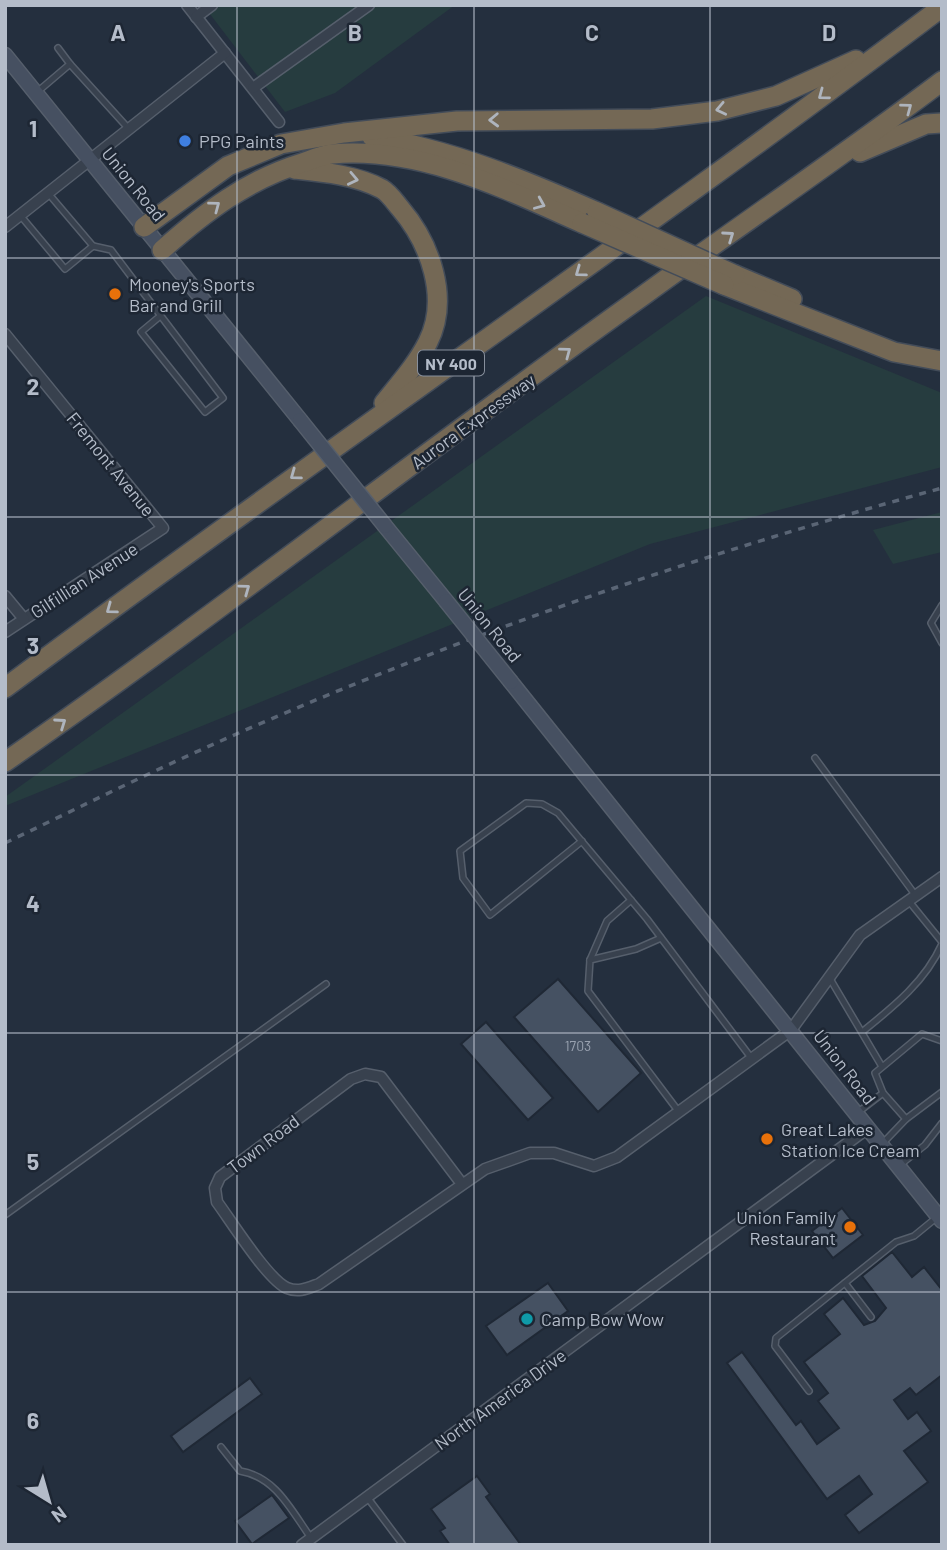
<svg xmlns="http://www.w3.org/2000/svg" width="947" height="1550" font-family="Barlow,sans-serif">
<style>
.green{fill:#263c3f}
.building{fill:#455162;stroke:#1f2835;stroke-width:2}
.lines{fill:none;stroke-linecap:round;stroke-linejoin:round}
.lane-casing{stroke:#565f6c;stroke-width:8}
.street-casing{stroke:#565f6c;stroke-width:13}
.secondary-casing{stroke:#565f6c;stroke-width:17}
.highway-casing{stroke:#434c59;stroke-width:22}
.lane{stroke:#38414e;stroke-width:5}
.street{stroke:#38414e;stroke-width:10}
.secondary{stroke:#465061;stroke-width:14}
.highway{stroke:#746855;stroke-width:19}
.rail{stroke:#5a6575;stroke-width:3.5;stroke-dasharray:7 7;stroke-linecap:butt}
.secondary-bridge-casing{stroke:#565f6c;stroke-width:17;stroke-linecap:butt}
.highway-bridge-casing{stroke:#434c59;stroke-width:22;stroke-linecap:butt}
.secondary-bridge{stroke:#465061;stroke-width:14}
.highway-bridge{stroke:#746855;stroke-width:19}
.oneway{stroke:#aeb4bd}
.grid{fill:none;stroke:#b4bcc9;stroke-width:2;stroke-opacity:0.55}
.shop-dot{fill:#3f7fe0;stroke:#1d2633;stroke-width:2.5}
.food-dot{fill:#e8710a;stroke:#1d2633;stroke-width:2.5}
.culture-dot{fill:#0f9aa8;stroke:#1d2633;stroke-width:2.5}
.labels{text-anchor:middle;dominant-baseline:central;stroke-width:5;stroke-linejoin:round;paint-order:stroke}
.number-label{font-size:14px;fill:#98a1af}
.shield{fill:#1d2633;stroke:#878f9c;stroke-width:2}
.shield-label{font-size:16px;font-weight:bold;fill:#b4bcc9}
.poi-label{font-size:18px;fill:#b4bcc9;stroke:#1d2633;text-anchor:start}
.street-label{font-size:18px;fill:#b4bcc9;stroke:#1d2633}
.grid-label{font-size:23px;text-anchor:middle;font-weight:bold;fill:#b4bcc9;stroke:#1d2633;stroke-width:5;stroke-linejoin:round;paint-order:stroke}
</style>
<rect width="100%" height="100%" fill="#242f3e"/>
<g class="green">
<polygon points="203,5 455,5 335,93 285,112"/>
<polygon points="706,296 942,393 942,467 650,544 5,806 5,797"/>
<polygon points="942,512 942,552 893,564 873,530"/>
</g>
<g class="building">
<polygon points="558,979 641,1073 598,1112 514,1017"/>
<polygon points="486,1022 553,1098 528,1120 461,1044"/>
<polygon points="842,1208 863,1235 833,1258 812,1231"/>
<polygon points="892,1252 912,1277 924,1267 942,1290 942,1375 916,1395 910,1388 894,1400 908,1419 917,1412 931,1431 904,1451 928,1482 859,1533 845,1515 872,1494 859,1476 827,1499 727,1363 742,1352 796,1425 801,1421 817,1444 839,1428 818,1401 828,1393 804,1362 840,1334 824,1314 843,1298 864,1325 875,1321 886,1308 862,1276"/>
<polygon points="548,1283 568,1311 507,1355 486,1326"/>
<polygon points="250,1378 262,1394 183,1452 171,1436"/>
<polygon points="477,1476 490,1494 486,1497 521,1545 450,1545 440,1531 445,1528 431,1509"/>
<polygon points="272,1495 289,1518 252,1544 235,1521"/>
</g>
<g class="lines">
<g class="lane-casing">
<g id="lane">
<polyline points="58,48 70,64"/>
<polyline points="36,93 70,64 128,128"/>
<polyline points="20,215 65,269 93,246 48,193"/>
<polyline points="93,246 111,250 223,398 205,412 141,332 159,317"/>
<polyline points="942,605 931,623 942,643"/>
<polyline points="815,758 916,896"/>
<polyline points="582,841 490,915 463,878 460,851 526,803 542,804 558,813 647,919 752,1059"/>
<polyline points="908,900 942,942"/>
<polyline points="661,938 636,949 590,960 588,991 679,1112"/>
<polyline points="590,960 607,921 631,900"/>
<polyline points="829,977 881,1065"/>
<path d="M862 1032C893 1007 925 982 942 944"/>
<polyline points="942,1041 922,1034 875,1073 883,1093 906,1119 942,1092"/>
<polyline points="857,1113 883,1093"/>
<polyline points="882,1144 906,1119"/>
<polyline points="900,1165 925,1145 942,1123"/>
<polyline points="5,1215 326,984"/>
<polyline points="845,1283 871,1317"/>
<polyline points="809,1391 775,1346 776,1338 896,1242 914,1236 936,1218"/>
<path d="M221 1447 240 1471C276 1477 291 1510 311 1538"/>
<polyline points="367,1497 403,1545"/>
</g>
</g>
<g class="street-casing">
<g id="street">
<polyline points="187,5 279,122"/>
<polyline points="196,17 212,5"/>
<polyline points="253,88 369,5"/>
<polyline points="5,227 225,53"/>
<polyline points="5,334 163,528 5,632"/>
<polyline points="5,596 24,619"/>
<path d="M462 1184 381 1077 365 1074 351 1079 220 1177 215 1188 217 1202C231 1221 268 1280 287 1288 299 1293 308 1288 319 1284L485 1169 530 1153H554L594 1166 617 1157 791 1030 860 935 942 877"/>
<polyline points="302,1545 868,1128"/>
</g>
</g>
<g class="secondary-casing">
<g id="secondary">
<polyline points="5,55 300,420"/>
<polyline points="385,526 446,601"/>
<polyline points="511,682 942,1221"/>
</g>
</g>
<g class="highway-casing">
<g id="highway">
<path d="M372 137C450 149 525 180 597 212"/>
<polyline points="860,152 926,124 942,123"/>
<path d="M294 169C323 172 356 175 382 189 389 193 395 202 400 208 430 243 450 298 428 342 417 364 400 383 384 403"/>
<polyline points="144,227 228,166 281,144 344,133 457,121 652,119 717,111 776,96 856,60"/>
<path d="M162 250C205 212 247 180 302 163 311 160 322 155 332 154 419 146 505 189 582 223"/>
<polyline points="735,275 792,299"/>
<polyline points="724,285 894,352 942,361"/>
<path d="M5 688C315 457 634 239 942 7"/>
<path d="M5 762C222 611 429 448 644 295 743 223 844 155 942 81"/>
</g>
</g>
<use href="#lane" class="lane"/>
<use href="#street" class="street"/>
<use href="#secondary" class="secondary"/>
<use href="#highway" class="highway"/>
<path class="rail" d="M5 843C72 811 138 778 205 748 440 642 694 556 942 488"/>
<g class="secondary-bridge-casing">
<g id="secondary-bridge">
<polyline points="300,420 385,526"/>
<polyline points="446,601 511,682"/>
</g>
</g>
<g class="highway-bridge-casing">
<g id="highway-bridge">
<polyline points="597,212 735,275"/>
<polyline points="582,223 724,285"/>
</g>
</g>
<use href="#secondary-bridge" class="secondary-bridge"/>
<use href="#highway-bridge" class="highway-bridge"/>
</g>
<defs><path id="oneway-chevron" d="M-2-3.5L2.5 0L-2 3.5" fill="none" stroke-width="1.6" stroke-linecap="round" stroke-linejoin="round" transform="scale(1.75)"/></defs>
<g class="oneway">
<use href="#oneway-chevron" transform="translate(823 95) rotate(143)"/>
<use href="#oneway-chevron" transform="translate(907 108) rotate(-37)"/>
<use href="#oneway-chevron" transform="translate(721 109) rotate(168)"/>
<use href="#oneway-chevron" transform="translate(494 120) rotate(178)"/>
<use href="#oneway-chevron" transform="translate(353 179) rotate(12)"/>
<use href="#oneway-chevron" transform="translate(540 204) rotate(23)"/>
<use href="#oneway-chevron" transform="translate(215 206) rotate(-37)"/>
<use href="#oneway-chevron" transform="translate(729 236) rotate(-35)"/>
<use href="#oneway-chevron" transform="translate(580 272) rotate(144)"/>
<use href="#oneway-chevron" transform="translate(566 352) rotate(-37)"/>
<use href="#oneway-chevron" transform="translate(295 475) rotate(144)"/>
<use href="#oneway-chevron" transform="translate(245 589) rotate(-36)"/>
<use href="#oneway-chevron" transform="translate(111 609) rotate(144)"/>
<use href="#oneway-chevron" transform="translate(61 723) rotate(-35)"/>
</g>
<path class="grid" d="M237 5V1545M474 5V1545M710 5V1545M5 258H942M5 517H942M5 775H942M5 1033H942M5 1292H942"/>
<circle class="shop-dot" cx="185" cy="141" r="7"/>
<g class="food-dot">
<circle cx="115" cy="294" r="7"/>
<circle cx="767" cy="1139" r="7"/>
<circle cx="850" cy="1227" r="7"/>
</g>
<circle class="culture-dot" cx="527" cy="1319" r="7"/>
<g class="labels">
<g class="number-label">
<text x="578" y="1045">1703</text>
</g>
<rect class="shield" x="418" y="350.5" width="66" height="25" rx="5"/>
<g class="shield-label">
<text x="451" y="363">NY 400</text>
</g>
<g class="poi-label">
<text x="199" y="141">PPG Paints</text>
<text x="129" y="284">Mooney's Sports<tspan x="129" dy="21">Bar and Grill</tspan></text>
<text x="781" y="1129">Great Lakes<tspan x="781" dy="21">Station Ice Cream</tspan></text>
<text x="836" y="1217" text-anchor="end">Union Family<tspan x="836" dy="21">Restaurant</tspan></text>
<text x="541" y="1319">Camp Bow Wow</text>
</g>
<g class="street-label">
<text transform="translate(134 184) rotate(51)">Union Road</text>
<text transform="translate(473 421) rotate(-36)">Aurora Expressway</text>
<text transform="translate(111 464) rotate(51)">Fremont Avenue</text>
<text transform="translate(84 580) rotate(-33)">Gilfillian Avenue</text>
<text transform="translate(490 625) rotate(51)">Union Road</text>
<text transform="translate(845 1067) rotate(52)">Union Road</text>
<text transform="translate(263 1144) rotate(-37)">Town Road</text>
<text transform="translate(500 1399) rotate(-36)">North America Drive</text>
</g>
</g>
<g class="grid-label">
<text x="118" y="41">A</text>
<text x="355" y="41">B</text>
<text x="592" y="41">C</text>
<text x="829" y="41">D</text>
<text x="33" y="137">1</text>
<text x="33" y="395">2</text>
<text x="33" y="654">3</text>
<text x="33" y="912">4</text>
<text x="33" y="1170">5</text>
<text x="33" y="1429">6</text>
</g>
<rect width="947" height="1550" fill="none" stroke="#b4bcc9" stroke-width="14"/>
<g transform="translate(49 1501) rotate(143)" stroke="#1d2633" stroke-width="5" paint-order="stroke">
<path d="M0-5L12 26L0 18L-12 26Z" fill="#b4bcc9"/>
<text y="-10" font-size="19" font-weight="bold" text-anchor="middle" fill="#b4bcc9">N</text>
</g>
</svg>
